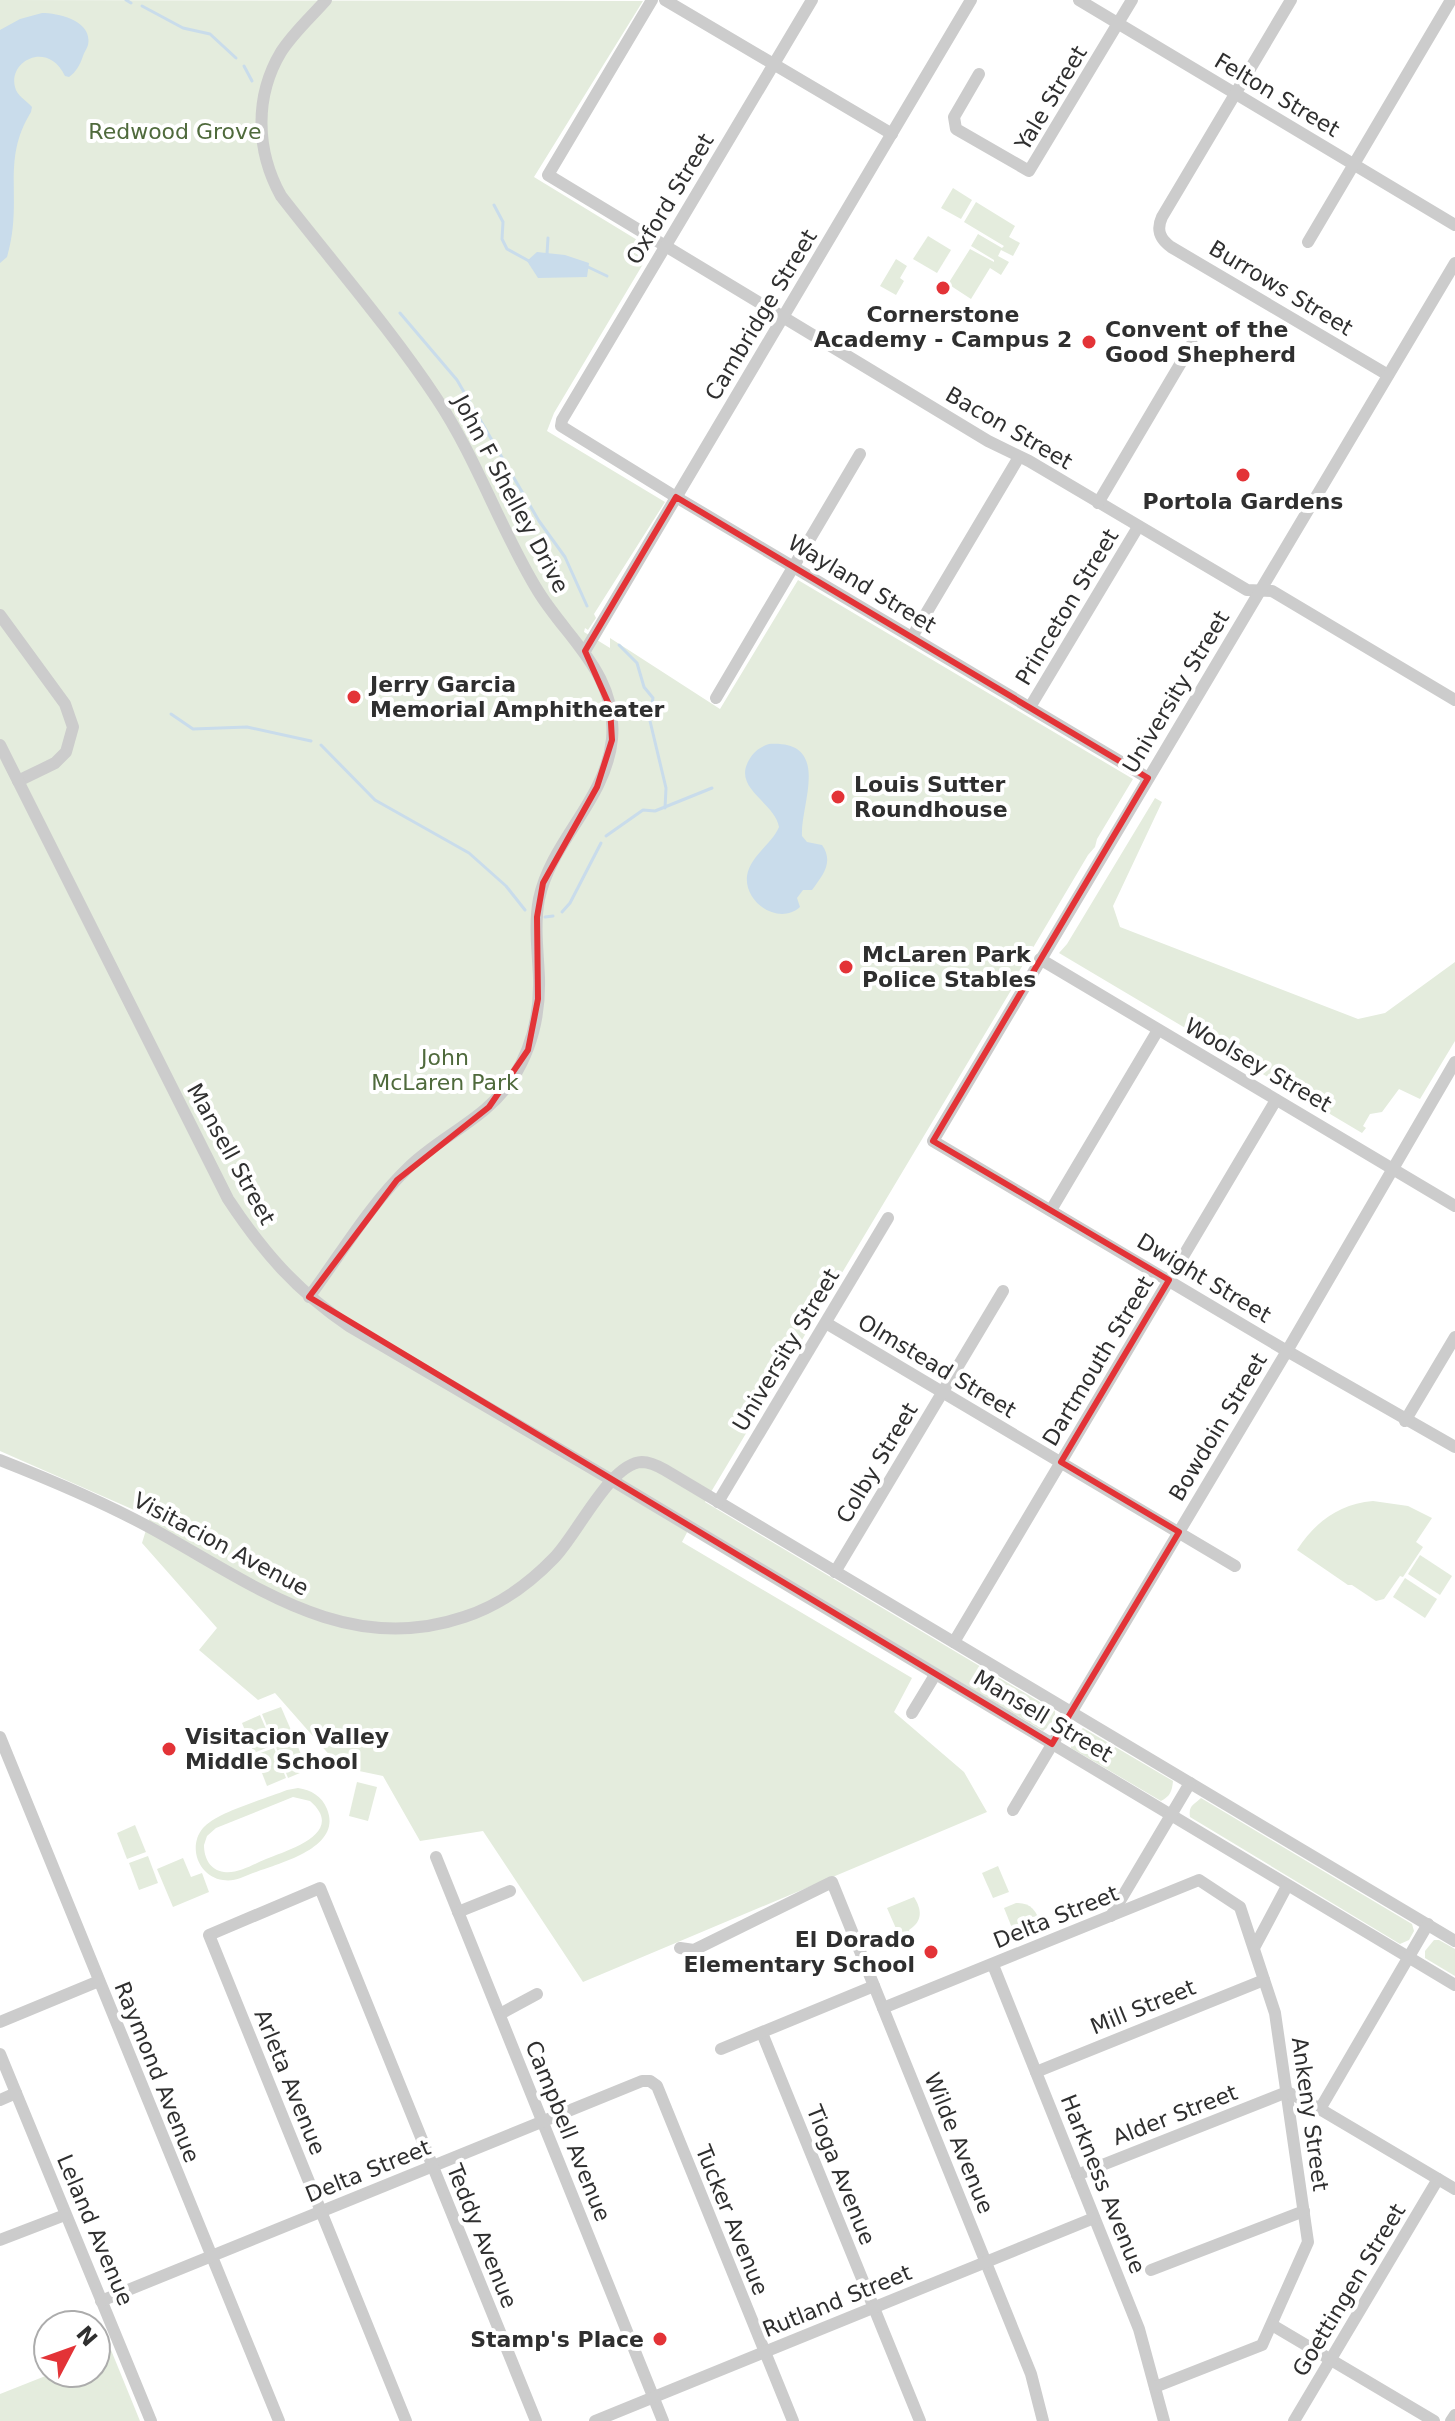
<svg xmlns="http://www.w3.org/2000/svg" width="1455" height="2421" font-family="'DejaVu Sans',sans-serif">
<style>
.green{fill:#e4ecdd;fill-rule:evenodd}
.water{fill:#c9dceb}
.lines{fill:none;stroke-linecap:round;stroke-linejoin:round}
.stream{stroke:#c9dceb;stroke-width:3}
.minor{stroke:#ccc;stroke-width:12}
.marked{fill:none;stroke:#e33337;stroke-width:6;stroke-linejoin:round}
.poi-dot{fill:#e33337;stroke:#fff;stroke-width:3}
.labels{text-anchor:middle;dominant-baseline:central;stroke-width:8;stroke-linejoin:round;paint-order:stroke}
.street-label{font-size:22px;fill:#2f2f2f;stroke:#fff}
.park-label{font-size:22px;fill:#4f6a3c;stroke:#fff}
.poi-label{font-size:22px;font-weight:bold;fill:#2f2f2f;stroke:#fff;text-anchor:start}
</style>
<rect width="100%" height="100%" fill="#fff"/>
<g class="green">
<path d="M0 0 643 1 534 177 652 249 554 413 547 431 665 502 594 614 596 618 588 630 585 628 584 632 610 648V638L720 709 798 580 1133 779 1097 839 1095 847 1088 855 1014 980 1016 982 705 1502 1055 1711C1056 1722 1050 1726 1043 1731L692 1523 682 1542 912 1678 894 1712 964 1772 987 1812 583 1982 483 1831 420 1841 383 1776 340 1767 275 1693 258 1700 199 1650 217 1628 142 1543 150 1517 0 1451Z"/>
<polygon points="953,188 972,200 961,219 941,208"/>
<polygon points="976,202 1015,226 1009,237 1020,243 1013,256 1001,250 998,256 1009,262 1001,275 990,268 971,299 948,284 970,249 994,262 994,260 971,246 978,234 1002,248 1004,246 964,222"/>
<polygon points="928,236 951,250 937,273 913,259"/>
<polygon points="896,259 907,266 900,278 904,281 896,295 880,286"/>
<polygon points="1155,798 1162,802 1113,906 1120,927 1358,1019 1385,1013 1455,962 1455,1041 1420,1099 1399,1089 1382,1112 1370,1114 1363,1126 1366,1128 1362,1133 1059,953 1067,944"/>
<path d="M1373 1501 1408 1506 1432 1518 1416 1542 1423 1547 1403 1577 1400 1576 1384 1599 1376 1601 1352 1585H1348L1297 1550C1315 1522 1339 1504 1373 1501Z"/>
<polygon points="1420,1555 1452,1576 1440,1595 1408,1574"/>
<polygon points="1405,1578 1437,1599 1425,1618 1393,1597"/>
<polygon points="281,1707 294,1737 275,1745 262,1714"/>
<polygon points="260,1715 273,1745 254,1753 242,1723"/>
<path d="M1083 1728 1173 1781C1172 1792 1170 1796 1161 1801L1071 1748C1073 1735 1072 1736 1083 1728Z"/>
<polygon points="295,1739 307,1770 288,1778 276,1747"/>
<polygon points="274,1748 286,1778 267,1786 255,1755"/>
<polygon points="357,1782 377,1787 368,1821 349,1816"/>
<path d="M298 1788C311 1790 322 1796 327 1809 343 1848 279 1863 253 1873 243 1877 234 1882 223 1880 199 1877 187 1847 203 1828 217 1812 265 1799 287 1790ZM293 1797 310 1801C347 1833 288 1850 266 1859 254 1864 238 1874 224 1872 210 1870 204 1858 204 1845L207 1836 216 1828Z"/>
<path d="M1201 1798 1412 1924 1414 1931 1409 1940 1400 1944 1190 1817C1188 1805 1195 1804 1201 1798Z"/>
<polygon points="135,1825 146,1852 127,1859 117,1833"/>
<polygon points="148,1856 158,1883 139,1890 129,1863"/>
<polygon points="183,1858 191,1877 202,1873 209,1892 173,1907 157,1869"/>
<polygon points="998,1866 1009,1892 993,1898 982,1873"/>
<path d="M914 1897C922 1910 923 1921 909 1930L914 1943 902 1949 896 1936 902 1933H898L887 1908Z"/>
<path d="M1016 1903C1030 1902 1037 1911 1040 1923L1014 1933 1004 1908Z"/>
<polygon points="1434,1940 1439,1940 1455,1949 1455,1976 1425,1958 1425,1951"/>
<polygon points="111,2350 140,2421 0,2421 0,2394 53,2373 96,2373 96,2356"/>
</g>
<g class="water">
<path d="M42 13C59 13 93 21 88 45 87 49 84 52 83 56 80 65 76 72 69 77L65 76C48 40 8 61 15 87 17 96 26 100 32 107L31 112C0 162 24 199 7 257L0 263V30L20 19Z"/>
<polygon points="537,252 565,255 589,263 587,277 538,278 527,261"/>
<path d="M769 744C833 740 800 805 802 836L807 842 822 845C834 862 823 875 812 890H803L797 898 800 907C779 926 744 903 747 876 750 856 772 844 779 827 775 802 732 789 749 760 754 751 760 747 769 744Z"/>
</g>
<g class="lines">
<g class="stream">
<polyline points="126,0 131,3"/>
<polyline points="142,6 183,28 210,34 236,58"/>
<polyline points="244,66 252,81"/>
<polyline points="494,205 503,222 502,239 507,249 529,261"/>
<polyline points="547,254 548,238"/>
<polyline points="588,267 607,276"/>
<polyline points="400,313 457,380 539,521 565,557 587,606"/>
<polyline points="619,645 637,663 644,687 653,698 650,714"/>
<polyline points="171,714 193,729 247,727 311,741"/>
<polyline points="650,721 666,788 665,808"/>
<polyline points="321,745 375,800 469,853 506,886 525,910"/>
<polyline points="606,836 643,810 655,811 712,788"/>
<polyline points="562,912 570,903 601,843"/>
<polyline points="545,917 553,916"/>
</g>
<g class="minor">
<polyline points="652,0 548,175 988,441 1029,461 1247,590 1272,591 1455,700"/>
<polyline points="665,0 892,134"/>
<polyline points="812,0 562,420 561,426 676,497 1148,778"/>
<polyline points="1079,0 1455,225"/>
<path d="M1291 0 1162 217C1156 230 1160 239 1171 247L1388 375"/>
<polyline points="979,74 954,117 956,129 1029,171 1132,0"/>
<polyline points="1308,242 1451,0"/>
<polyline points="1455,263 933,1141 1287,1351 1455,1447"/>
<polyline points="1098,503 1192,344"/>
<polyline points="0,615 65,704 73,727 66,752 55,763 18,781"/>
<polyline points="912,637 1019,457"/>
<polyline points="585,651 971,0"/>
<polyline points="716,698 860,454"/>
<polyline points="1030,707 1138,527"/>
<path d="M0 745 228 1199C263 1252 296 1290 349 1326L610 1479 1455 1985"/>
<polyline points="1040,959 1455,1206"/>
<polyline points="1051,1210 1158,1030"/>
<path d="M309 1297C341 1254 370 1204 409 1167 442 1135 488 1118 513 1078 532 1048 540 1013 539 978 538 952 534 925 539 899 551 841 606 800 612 739 618 674 568 640 538 591 500 529 477 459 437 399 390 328 333 263 281 196 256 151 254 97 281 52 293 33 311 17 326 0"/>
<polyline points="826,1323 1235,1566"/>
<polyline points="1405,1421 1455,1337"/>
<path d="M0 1460C51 1480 101 1501 149 1527 249 1581 343 1658 464 1617 498 1606 529 1584 554 1558 577 1535 610 1463 642 1462 650 1462 658 1466 665 1470L1455 1941"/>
<polyline points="718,1502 888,1218"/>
<polyline points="835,1572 1003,1291"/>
<polyline points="954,1642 1276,1100"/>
<polyline points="912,1713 935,1675"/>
<polyline points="0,1737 279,2421"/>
<polyline points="1013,1810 1287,1351 1455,1062"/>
<polyline points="436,1857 663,2421"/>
<polyline points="458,1912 510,1891"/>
<polyline points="1111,1916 1190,1783"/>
<polyline points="680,1948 694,1950 832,1882 1031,2374 1043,2421"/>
<polyline points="1254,1948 1287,1886"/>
<polyline points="993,1965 1139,2329 1164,2421"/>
<polyline points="883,2008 1199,1880 1240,1907 1275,2013 1308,2242 1262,2345 1155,2387"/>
<polyline points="500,2014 537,1994"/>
<polyline points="0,2022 99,1981"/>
<polyline points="762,2033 920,2421"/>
<polyline points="721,2049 874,1986"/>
<polyline points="0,2054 151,2421"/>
<polyline points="1036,2072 1264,1980"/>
<polyline points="0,2100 16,2093"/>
<polyline points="1320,2109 1428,1924"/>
<polyline points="1077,2175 1287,2092 1308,2102 1455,2189"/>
<polyline points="0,2240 65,2215"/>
<polyline points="1151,2270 1304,2211"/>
<polyline points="101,2301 642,2081 650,2081 657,2086 793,2421"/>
<polyline points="1272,2325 1434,2421"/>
<polyline points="406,2421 209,1935 320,1888 536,2421"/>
<polyline points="595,2421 1094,2218"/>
<polyline points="1294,2421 1438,2179"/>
<polyline points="1451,2421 1455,2415"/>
</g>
</g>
<path class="marked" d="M676 497 1148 778 933 1141 1169 1280 1061 1462 1179 1532 1052 1744 309 1297 397 1180 489 1107 528 1050 538 999 537 917 543 883 597 787 612 740 610 707 585 651Z"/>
<g class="poi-dot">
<circle cx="943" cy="288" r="8"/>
<circle cx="1089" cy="342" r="8"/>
<circle cx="1243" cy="475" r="8"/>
<circle cx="354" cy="697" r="8"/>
<circle cx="838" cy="797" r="8"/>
<circle cx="846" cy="967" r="8"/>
<circle cx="169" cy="1749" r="8"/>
<circle cx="931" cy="1952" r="8"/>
<circle cx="660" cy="2339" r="8"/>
</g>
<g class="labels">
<g class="street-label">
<text transform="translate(1277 95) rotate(31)">Felton Street</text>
<text transform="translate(1051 98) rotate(-59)">Yale Street</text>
<text transform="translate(670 199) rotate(-59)">Oxford Street</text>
<text transform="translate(1281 288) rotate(31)">Burrows Street</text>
<text transform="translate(761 315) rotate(-59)">Cambridge Street</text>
<text transform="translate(1009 428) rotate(30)">Bacon Street</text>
<text transform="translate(511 494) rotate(62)">John F Shelley Drive</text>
<text transform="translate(862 584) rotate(31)">Wayland Street</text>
<text transform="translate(1067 607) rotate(-59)">Princeton Street</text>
<text transform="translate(1176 692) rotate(-59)">University Street</text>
<text transform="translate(1258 1065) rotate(30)">Woolsey Street</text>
<text transform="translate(231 1154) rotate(61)">Mansell Street</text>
<text transform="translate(1204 1278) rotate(31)">Dwight Street</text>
<text transform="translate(786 1350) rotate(-59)">University Street</text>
<text transform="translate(1098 1361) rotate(-59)">Dartmouth Street</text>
<text transform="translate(937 1366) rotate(31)">Olmstead Street</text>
<text transform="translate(1218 1427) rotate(-59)">Bowdoin Street</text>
<text transform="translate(877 1463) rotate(-59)">Colby Street</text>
<text transform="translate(221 1544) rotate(28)">Visitacion Avenue</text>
<text transform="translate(1043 1716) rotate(31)">Mansell Street</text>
<text transform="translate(1056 1917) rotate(-22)">Delta Street</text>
<text transform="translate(1143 2007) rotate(-22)">Mill Street</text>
<text transform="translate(157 2072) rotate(68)">Raymond Avenue</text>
<text transform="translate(290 2082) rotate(68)">Arleta Avenue</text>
<text transform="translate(1310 2114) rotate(82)">Ankeny Street</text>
<text transform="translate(1175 2115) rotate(-21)">Alder Street</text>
<text transform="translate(568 2131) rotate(68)">Campbell Avenue</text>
<text transform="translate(959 2143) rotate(68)">Wilde Avenue</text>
<text transform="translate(368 2171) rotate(-22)">Delta Street</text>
<text transform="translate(841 2175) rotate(68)">Tioga Avenue</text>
<text transform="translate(1103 2184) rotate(68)">Harkness Avenue</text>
<text transform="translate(732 2220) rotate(68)">Tucker Avenue</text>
<text transform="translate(95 2230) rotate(67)">Leland Avenue</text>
<text transform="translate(482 2236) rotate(68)">Teddy Avenue</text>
<text transform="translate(1349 2290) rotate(-59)">Goettingen Street</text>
<text transform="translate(837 2301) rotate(-22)">Rutland Street</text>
</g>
<g class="park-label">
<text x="175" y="131">Redwood Grove</text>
<text x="445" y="1057">John<tspan x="445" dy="25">McLaren Park</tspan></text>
</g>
<g class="poi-label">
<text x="943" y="314" text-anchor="middle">Cornerstone<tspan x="943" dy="25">Academy - Campus 2</tspan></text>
<text x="1105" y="329">Convent of the<tspan x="1105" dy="25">Good Shepherd</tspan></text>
<text x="1243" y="501" text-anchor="middle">Portola Gardens</text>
<text x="370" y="684">Jerry Garcia<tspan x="370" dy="25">Memorial Amphitheater</tspan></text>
<text x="854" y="784">Louis Sutter<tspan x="854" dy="25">Roundhouse</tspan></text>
<text x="862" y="954">McLaren Park<tspan x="862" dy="25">Police Stables</tspan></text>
<text x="185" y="1736">Visitacion Valley<tspan x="185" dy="25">Middle School</tspan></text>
<text x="915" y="1939" text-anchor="end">El Dorado<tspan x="915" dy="25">Elementary School</tspan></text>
<text x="644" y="2339" text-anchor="end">Stamp's Place</text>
</g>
</g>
<g transform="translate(72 2349) rotate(49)"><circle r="38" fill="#ffffff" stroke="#acacac" stroke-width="2"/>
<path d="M0-6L14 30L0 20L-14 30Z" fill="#e33337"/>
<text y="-12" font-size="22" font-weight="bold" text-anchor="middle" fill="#2f2f2f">N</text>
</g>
</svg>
